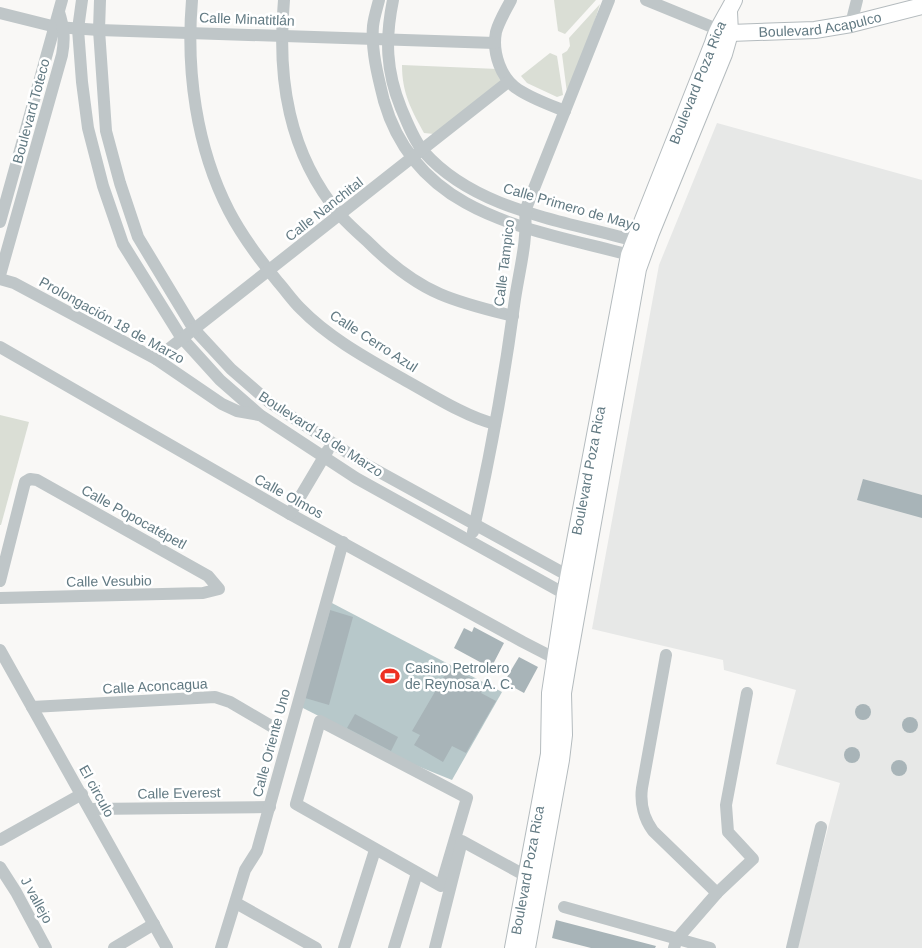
<svg xmlns="http://www.w3.org/2000/svg" width="922" height="948" font-family="Arial,sans-serif">
<style>
.built{fill:#e7e8e7}
.green{fill:#daded5}
.water{fill:#b7c8ca}
.building{fill:#a8b4b8}
.lines{fill:none;stroke-linecap:round;stroke-linejoin:round}
.major-casing{stroke:#b4bbbe;stroke-width:18}
.minor{stroke:#bfc6c8;stroke-width:12}
.major{stroke:#fff;stroke-width:16}
.labels{text-anchor:middle;dominant-baseline:central;stroke-width:5;stroke-linejoin:round;paint-order:stroke}
.street-label{font-size:14px;fill:#627a83;stroke:#fff}
.poi-label{font-size:14px;fill:#627a83;stroke:#fff;text-anchor:start}
</style>
<rect width="100%" height="100%" fill="#f9f8f6"/>
<polygon class="built" points="717,123 922,180 922,948 796,948 840,783 776,764 796,690 724,670 723,660 592,629 659,265"/>
<g class="green">
<polygon points="554,0 596,0 565,34 558,31"/>
<polygon points="600,4 595,20 567,93 562,54 567,51 570,46 569,38"/>
<polygon points="550,53 557,56 563,95 557,97 527,83 521,76"/>
<path d="M402 65 498 69 501 82 434 134 424 133C411 109 402 93 402 65Z"/>
<polygon points="0,415 29,422 1,525 0,525"/>
</g>
<polygon class="water" points="330,602 502,692 452,780 415,765 299,706"/>
<g class="building">
<polygon points="863,479 922,495 922,518 857,500"/>
<polygon points="330,610 353,617 329,705 305,698"/>
<polygon points="474,627 504,643 491,668 454,648 464,628 472,632"/>
<polygon points="519,657 538,667 524,693 504,682"/>
<polygon points="450,666 485,686 481,693 496,701 466,753 452,746 443,762 414,745 420,735 412,731"/>
<circle cx="863" cy="712" r="8"/>
<polygon points="355,714 398,737 391,751 347,728"/>
<circle cx="910" cy="725" r="8"/>
<circle cx="852" cy="755" r="8"/>
<circle cx="899" cy="768" r="8"/>
<polygon points="556,920 656,946 655,948 591,948 552,938"/>
</g>
<g class="lines">
<g class="major-casing">
<g id="major">
<path id="s1" d="M720 30 730 33 815 30 851 24 922 6"/>
<path id="s2" d="M513 948 549 754 550 693 565 594 629 255 713 43C717 27 727 15 734 0"/>
<polyline points="527,948 561,760 564,735 563,693 568,663 638,269 651,233 724,54 730,33 729,12"/>
</g>
</g>
<g class="minor">
<polyline points="82,0 78,29 82,82 88,128 103,186 123,244 181,337 220,380 260,415 356,478 565,594 573,596"/>
<polyline points="100,0 99,30 106,131 120,183 138,237 193,328 231,369 269,402 365,464 576,580"/>
<path d="M192 0C186 70 196 147 229 211 242 236 260 260 278 282 286 291 292 300 300 308 329 338 368 359 403 379 430 394 466 417 495 424"/>
<path d="M284 0C277 78 288 153 340 215 348 224 358 233 367 241 388 262 412 282 440 294 463 304 489 310 513 316"/>
<path d="M379 0C377 8 374 17 373 26 371 50 378 77 384 101 418 219 536 229 637 257"/>
<path d="M393 0C385 39 386 71 401 108 407 122 414 141 424 152 477 212 569 221 642 243"/>
<path d="M511 0C506 10 499 21 496 32 492 53 501 79 519 90 533 99 550 105 565 111"/>
<polyline points="646,0 717,29"/>
<polyline points="0,13 56,27 99,30 495,43"/>
<polyline points="851,24 857,0"/>
<polyline points="0,222 62,0"/>
<path d="M0 275 62 55C65 39 64 28 59 12"/>
<polyline points="0,279 14,283 156,359 222,404 237,411 259,415"/>
<polyline points="0,347 290,514 523,642 556,659 563,661"/>
<polyline points="156,359 508,82"/>
<polyline points="290,514 328,450"/>
<path d="M473 532C490 457 504 381 514 306 518 274 528 243 525 211L609 0"/>
<polyline points="0,581 25,482 30,479 37,480 208,576 219,589 203,593 0,598"/>
<polyline points="0,650 167,948"/>
<path d="M666 655 642 788C640 803 644 819 653 831L717 893"/>
<polyline points="32,707 215,697 230,702 271,726"/>
<polygon points="320,721 467,798 441,886 296,804"/>
<polyline points="90,809 270,807"/>
<polyline points="0,840 82,794"/>
<polyline points="0,867 16,892 46,948"/>
<polyline points="236,903 316,948"/>
<polyline points="564,907 710,948"/>
<polyline points="114,948 154,924"/>
<polyline points="221,948 245,870 257,851 343,542"/>
<polyline points="344,948 375,850"/>
<polyline points="394,948 417,873"/>
<polyline points="435,948 462,841 526,876"/>
<polyline points="674,948 677,939 717,893 753,859 728,832 726,805 747,693"/>
<polyline points="792,948 821,827"/>
</g>
<use href="#major" class="major"/>
</g>
<defs>
<g id="stadium-bare" transform="scale(1.5)"><path d="M0-5a6.5 5 0 1 0 0 10a6.5 5 0 1 0 0-10ZM-3.5-1.8h7v3.6h-7Z" fill="#ed3022" stroke="#fff" stroke-width="2.5" paint-order="stroke"/></g>
</defs>
<g fill-rule="evenodd">
<use href="#stadium-bare" x="390" y="676"/>
</g>
<g class="labels">
<g class="street-label">
<text transform="translate(247 19) rotate(2)">Calle Minatitlán</text>
<text stroke="none"><textPath href="#s1" startOffset="101">Boulevard Acapulco</textPath></text>
<text stroke="none"><textPath href="#s2" startOffset="889">Boulevard Poza Rica</textPath></text>
<text transform="translate(31 111) rotate(-75)">Boulevard Toteco</text>
<text transform="translate(572 207) rotate(16)">Calle Primero de Mayo</text>
<text transform="translate(324 209) rotate(-38)">Calle Nanchital</text>
<text transform="translate(504 263) rotate(-83)">Calle Tampico</text>
<text transform="translate(112 320) rotate(29)">Prolongación 18 de Marzo</text>
<text transform="translate(374 341) rotate(33)">Calle Cerro Azul</text>
<text transform="translate(321 434) rotate(33)">Boulevard 18 de Marzo</text>
<text stroke="none"><textPath href="#s2" startOffset="484">Boulevard Poza Rica</textPath></text>
<text transform="translate(289 496) rotate(29)">Calle Olmos</text>
<text transform="translate(134 517) rotate(29)">Calle Popocatépetl</text>
<text transform="translate(109 581) rotate(-1)">Calle Vesubio</text>
<text transform="translate(155 686) rotate(-3)">Calle Aconcagua</text>
<text transform="translate(271 743) rotate(-75)">Calle Oriente Uno</text>
<text transform="translate(97 791) rotate(61)">El circulo</text>
<text transform="translate(179 793) rotate(-1)">Calle Everest</text>
<text stroke="none"><textPath href="#s2" startOffset="79">Boulevard Poza Rica</textPath></text>
<text transform="translate(37 900) rotate(61)">J vallejo</text>
</g>
<g class="poi-label">
<text x="405" y="668">Casino Petrolero<tspan x="405" dy="16">de Reynosa A. C.</tspan></text>
</g>
</g>
</svg>
